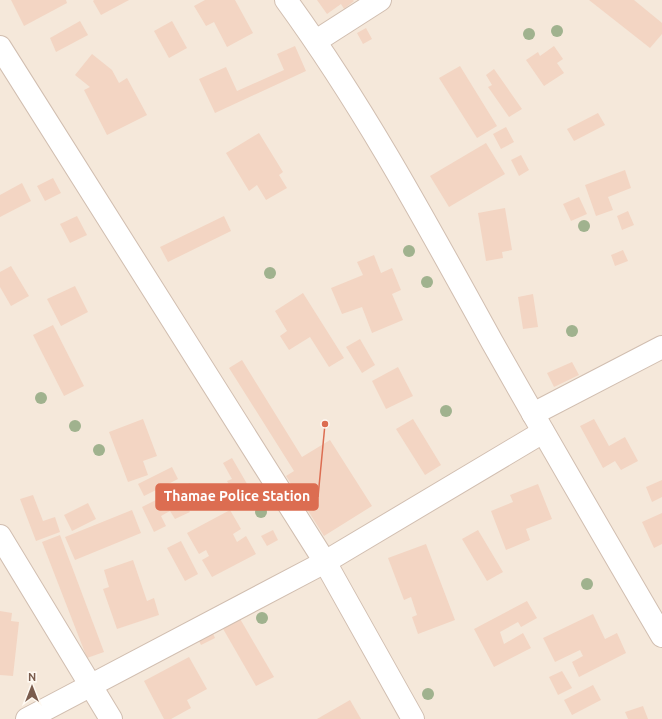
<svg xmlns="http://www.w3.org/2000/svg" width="662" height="719" font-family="Ubuntu,sans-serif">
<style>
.residential{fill:#f5e8da}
.building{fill:#f3d5c3}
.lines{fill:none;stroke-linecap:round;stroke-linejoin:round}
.street-casing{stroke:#d1beb0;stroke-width:24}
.street{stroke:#fff;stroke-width:22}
.tree{fill:#a0b28e}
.leader{fill:none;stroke:#dc6d51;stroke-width:1.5}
.callout-dot{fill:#dc6d51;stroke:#fffaf3;stroke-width:1.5}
.callout{fill:#dc6d51;stroke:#dc6d51;stroke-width:1.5}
.callout-label{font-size:14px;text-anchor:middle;font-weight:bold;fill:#fff}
</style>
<rect width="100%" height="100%" fill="#fdf6ec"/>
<rect class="residential" x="0" y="0" width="662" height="719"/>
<g class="building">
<polygon points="11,0 66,0 67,3 24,26"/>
<polygon points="94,0 129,0 101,15 93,1"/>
<polygon points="205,0 235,0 253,33 227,47 214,22 206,26 194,6"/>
<polygon points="317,0 353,0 354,1 344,9 341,4 327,14"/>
<polygon points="589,0 634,0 662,23 662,34 650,48"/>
<polygon points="80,21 88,35 56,52 50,38"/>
<polygon points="172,21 187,48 169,58 154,31"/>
<polygon points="366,28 372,39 363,44 357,33"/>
<polygon points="295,46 306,71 215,113 199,79 226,67 237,91 284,70 277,54"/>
<polygon points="554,46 563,59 557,63 564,73 544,86 526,60 538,52 540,56"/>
<polygon points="92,54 112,70 119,83 127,78 147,115 107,135 84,90 90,87 75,75"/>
<polygon points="460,66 497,126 477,138 439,78"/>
<polygon points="494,69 522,109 509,117 488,87 492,85 486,75"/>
<polygon points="598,113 605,125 574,141 567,129"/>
<polygon points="506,127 514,142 501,149 493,134"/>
<polygon points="259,133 283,172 279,175 287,188 266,200 257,185 249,191 226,153"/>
<polygon points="486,143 505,174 449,207 430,176"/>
<polygon points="521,155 529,170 519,176 511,160"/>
<polygon points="625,170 631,188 608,197 613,210 596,216 585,185"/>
<polygon points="53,178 61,193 45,201 37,186"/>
<polygon points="22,183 31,201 0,217 0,195"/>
<polygon points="579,197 587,214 571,221 563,204"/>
<polygon points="505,208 512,250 502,252 503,258 486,261 478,213"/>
<polygon points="628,211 634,225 622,230 617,216"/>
<polygon points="77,216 87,235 70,243 60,224"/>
<polygon points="224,216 231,231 168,262 160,247"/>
<polygon points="623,250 628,261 615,266 611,255"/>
<polygon points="374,255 381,273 392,268 401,290 392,294 403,320 372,333 362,307 342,314 331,288 363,275 357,262"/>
<polygon points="11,266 29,296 11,306 0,287 0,272"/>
<polygon points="75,286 88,312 61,326 47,299"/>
<polygon points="303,293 344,358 329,367 310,337 289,350 280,336 287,331 275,311"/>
<polygon points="533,294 538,327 523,329 518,297"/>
<polygon points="53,325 84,386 64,396 33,335"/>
<polygon points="360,339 375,365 362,373 346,347"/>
<polygon points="242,360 302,457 330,440 372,506 324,536 286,476 294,471 229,368"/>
<polygon points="572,362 579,375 554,387 547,373"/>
<polygon points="398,367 413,396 386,409 372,381"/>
<polygon points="143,419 157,456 143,461 148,475 128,482 109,432"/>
<polygon points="413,419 441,465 425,475 396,429"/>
<polygon points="594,419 609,446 625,437 638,461 621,470 615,461 603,468 580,426"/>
<polygon points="232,458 250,489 236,497 227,481 232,479 223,463"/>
<polygon points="172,467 178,479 144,496 138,484"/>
<polygon points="662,480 662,497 652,502 646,487"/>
<polygon points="190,483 196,495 184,501 190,512 175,519 170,511 161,516 166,526 154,532 142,507"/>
<polygon points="538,484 552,519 526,529 530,540 506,550 491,511 513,502 510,495"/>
<polygon points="33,495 43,521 55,517 60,532 36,541 20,499"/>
<polygon points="88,503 96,519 72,531 64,515"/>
<polygon points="132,510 141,533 75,560 65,537"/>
<polygon points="230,510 241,529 233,534 237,542 246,536 256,554 212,577 202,560 209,556 206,550 199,554 187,533"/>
<polygon points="662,513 662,544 654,548 642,522"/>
<polygon points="273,530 278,540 267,546 261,536"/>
<polygon points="478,530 503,572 487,581 462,539"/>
<polygon points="60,535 104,652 87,658 42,542"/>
<polygon points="181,541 198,574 185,581 167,548"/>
<polygon points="426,544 455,620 418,634 412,617 417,615 411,597 404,600 388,558"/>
<polygon points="133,560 147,601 154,598 159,615 117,629 103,589 109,587 104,570"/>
<polygon points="527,601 537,618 521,627 518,622 500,632 504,644 523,633 531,648 494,667 474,629"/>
<polygon points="0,611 12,613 11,621 19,622 13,676 0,675"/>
<polygon points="593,614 605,639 617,633 626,653 579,677 572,662 583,656 580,650 555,662 543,638"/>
<polygon points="239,617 274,677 256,686 222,627"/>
<polygon points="209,625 215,638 201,645 194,631"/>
<polygon points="189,657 207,689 187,700 191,708 171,719 164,719 144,681"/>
<polygon points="562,671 572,688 558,695 549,677"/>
<polygon points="593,685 601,700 572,715 564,700"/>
<polygon points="350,700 361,719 317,719"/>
<polygon points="643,706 648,719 628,719 625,712"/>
</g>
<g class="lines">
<g class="street-casing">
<g id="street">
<path d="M286 0C364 107 427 224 491 340 547 439 604 537 662 636"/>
<polyline points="316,41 380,0"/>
<polyline points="0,47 325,562 413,719"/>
<polyline points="533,414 662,347"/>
<polyline points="0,536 111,719"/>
<polyline points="27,719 325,562 543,432"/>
</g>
</g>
<use href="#street" class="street"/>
</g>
<g class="tree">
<circle cx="557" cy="31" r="6"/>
<circle cx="529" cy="34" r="6"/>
<circle cx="584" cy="226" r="6"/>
<circle cx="409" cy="251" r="6"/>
<circle cx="270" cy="273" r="6"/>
<circle cx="427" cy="282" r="6"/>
<circle cx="572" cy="331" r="6"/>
<circle cx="41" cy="398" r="6"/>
<circle cx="446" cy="411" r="6"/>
<circle cx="75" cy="426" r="6"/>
<circle cx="99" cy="450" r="6"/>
<circle cx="261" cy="512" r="6"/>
<circle cx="587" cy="584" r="6"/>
<circle cx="262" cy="618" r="6"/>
<circle cx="428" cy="694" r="6"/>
</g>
<path class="leader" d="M325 424L318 497"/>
<circle class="callout-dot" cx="325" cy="424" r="4"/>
<rect class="callout" x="156" y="484" width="162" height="26" rx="4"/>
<g class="callout-label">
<text x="237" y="501">Thamae Police Station</text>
</g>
<g transform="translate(32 687)" stroke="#fffaf3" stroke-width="3" paint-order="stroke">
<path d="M0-3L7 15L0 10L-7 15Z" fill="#7a5c4d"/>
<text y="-6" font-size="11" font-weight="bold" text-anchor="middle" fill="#7a5c4d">N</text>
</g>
</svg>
